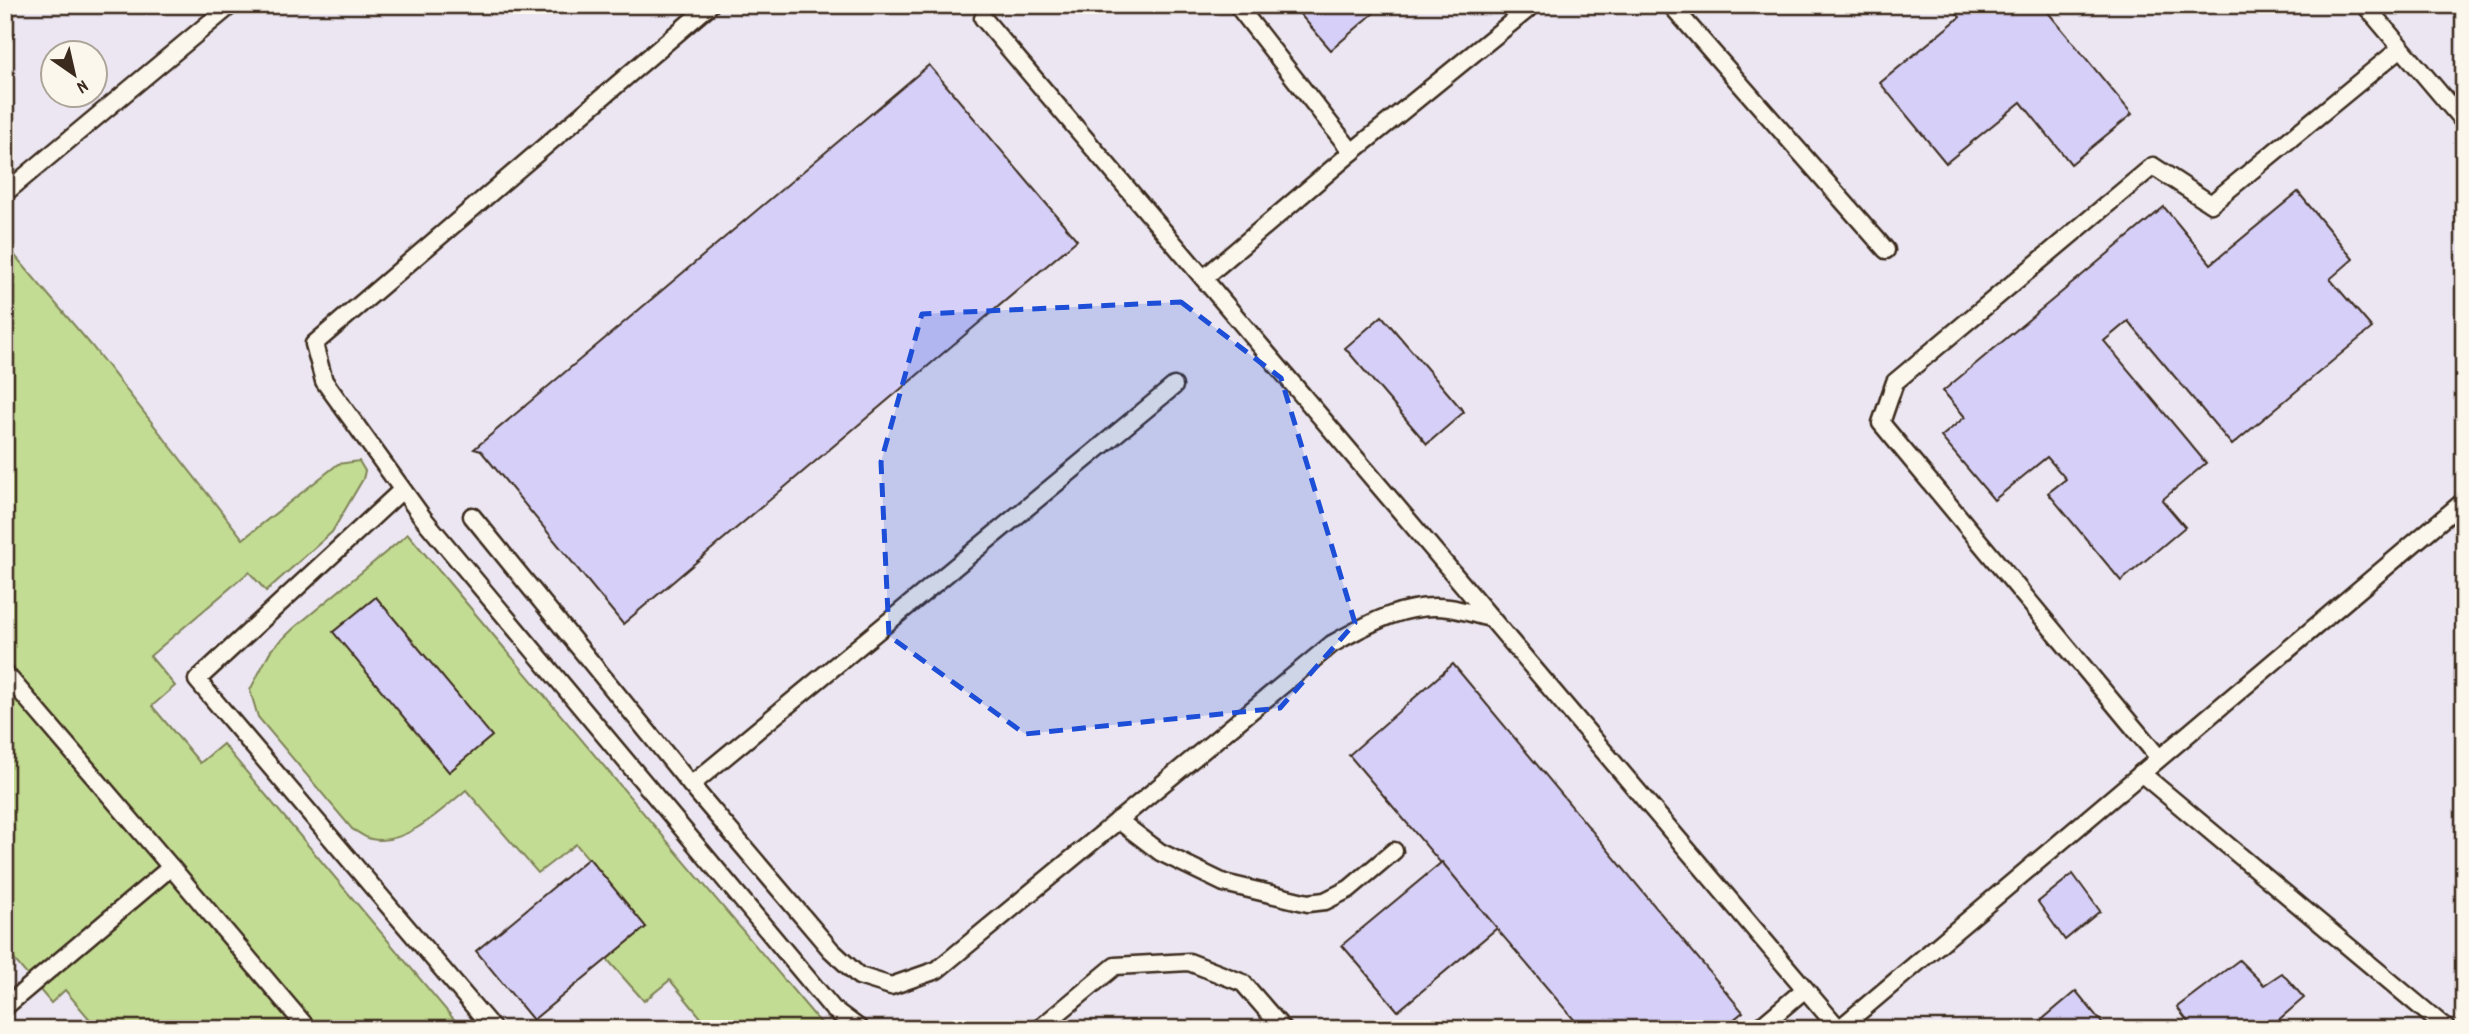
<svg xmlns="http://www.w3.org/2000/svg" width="2469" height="1034" font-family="Dekko,sans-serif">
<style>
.built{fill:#ebe6f1;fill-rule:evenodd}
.grass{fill:#c3dc93;stroke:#7f8358;stroke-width:2}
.building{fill:#d6d0f8;stroke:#3b2a1e;stroke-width:2}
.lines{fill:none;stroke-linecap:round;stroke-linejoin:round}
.lane-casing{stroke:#3b2a1e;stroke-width:21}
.lane{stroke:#fbf7ec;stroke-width:16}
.marked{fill:#1d4ed8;fill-opacity:0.2;stroke:#1d4ed8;stroke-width:5;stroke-dasharray:14 9;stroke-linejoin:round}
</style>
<rect width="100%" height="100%" fill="#f4efee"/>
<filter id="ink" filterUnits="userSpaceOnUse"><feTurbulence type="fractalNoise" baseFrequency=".0143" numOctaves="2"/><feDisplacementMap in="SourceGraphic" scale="14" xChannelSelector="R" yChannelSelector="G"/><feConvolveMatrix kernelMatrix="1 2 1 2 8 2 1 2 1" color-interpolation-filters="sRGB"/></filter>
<g filter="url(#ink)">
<path class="built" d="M5 5H2464V1029H5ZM52 52H94V94H52Z"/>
<g class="grass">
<polygon points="5,244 91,345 243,539 338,464 359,461 365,471 363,479 332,532 266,591 249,572 150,656 175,686 152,706 200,763 223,744 462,1029 98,1029 65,990 51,1003 5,949"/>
<path d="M408 534 819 1021 829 1029H703L707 1025 670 980 644 1001 607 959 646 927 576 844 538 873 466 790C443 809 404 847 371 839 365 838 358 832 352 829L258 717 250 690 271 650 294 628Z"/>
</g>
<g class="building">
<polygon points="1292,5 1383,5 1331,50"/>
<polygon points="1950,5 2042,5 2132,114 2071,164 2021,102 1946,163 1880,83 1960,17"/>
<polygon points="929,65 1077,240 623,624 481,451 474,449"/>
<polygon points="2298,192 2353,259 2330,279 2372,328 2232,445 2128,321 2104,341 2206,463 2162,500 2185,527 2121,581 2048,493 2066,479 2047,457 1994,500 1941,437 1965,417 1943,391 2164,207 2211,264"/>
<polygon points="1382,316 1464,412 1427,444 1345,348"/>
<polygon points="376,597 492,736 449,772 333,632"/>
<polygon points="1453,664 1743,1012 1722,1029 1582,1029 1349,755"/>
<polygon points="589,858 646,927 533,1020 476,951"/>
<polygon points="1442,862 1497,928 1398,1011 1342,945"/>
<polygon points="2073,874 2100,911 2065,940 2038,902"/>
<polygon points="2239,960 2264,985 2282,973 2304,998 2268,1029 2193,1029 2177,1007"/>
<polygon points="2076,991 2107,1029 2031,1029"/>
</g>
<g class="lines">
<g class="lane-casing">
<g id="lane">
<polyline points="710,5 314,344 324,381 423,518 833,1009 860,1029"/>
<polyline points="1237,5 1352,152"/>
<polyline points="1671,5 1886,250"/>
<polyline points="2365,5 2464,122"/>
<polyline points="983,18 1839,1029"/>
<polyline points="5,193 231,5"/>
<polyline points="1204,278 1352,152 1533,5"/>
<polyline points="402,490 197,680 493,1029"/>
<path d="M472 516 691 785 831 950 859 976 891 986 937 970 1332 644C1368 624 1405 602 1449 608 1463 610 1477 615 1491 618"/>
<polyline points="5,673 171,867"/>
<polyline points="2159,758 1881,423 1895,382 2153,166 2211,204 2401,48"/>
<polyline points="2141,773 2447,1029"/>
<polyline points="691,785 1174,386"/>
<polyline points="1118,820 1160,852 1224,883 1308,903 1325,901 1349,889 1394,851"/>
<polyline points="5,1007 171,867 308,1029"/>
<polyline points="1039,1029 1115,966 1189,962 1243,983 1283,1029"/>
<polyline points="1758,1029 1805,989"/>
<polyline points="1839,1029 2464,501"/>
</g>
</g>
<use href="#lane" class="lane"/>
</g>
</g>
<path class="marked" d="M1181 302 1281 378 1355 623 1280 708 1025 734 889 636 881 462 922 314Z"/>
<rect width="2469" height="1034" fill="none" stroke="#fbf7ec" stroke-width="28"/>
<rect x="14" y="14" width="2441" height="1006" fill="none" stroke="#3b2a1e" stroke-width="2.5" filter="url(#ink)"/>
<g transform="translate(74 74) rotate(146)"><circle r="33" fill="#fbf7ec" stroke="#aea59a" stroke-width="2"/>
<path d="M0-5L12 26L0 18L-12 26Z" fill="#3b2a1e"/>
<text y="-10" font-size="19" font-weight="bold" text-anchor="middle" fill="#3b2a1e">N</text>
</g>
</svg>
